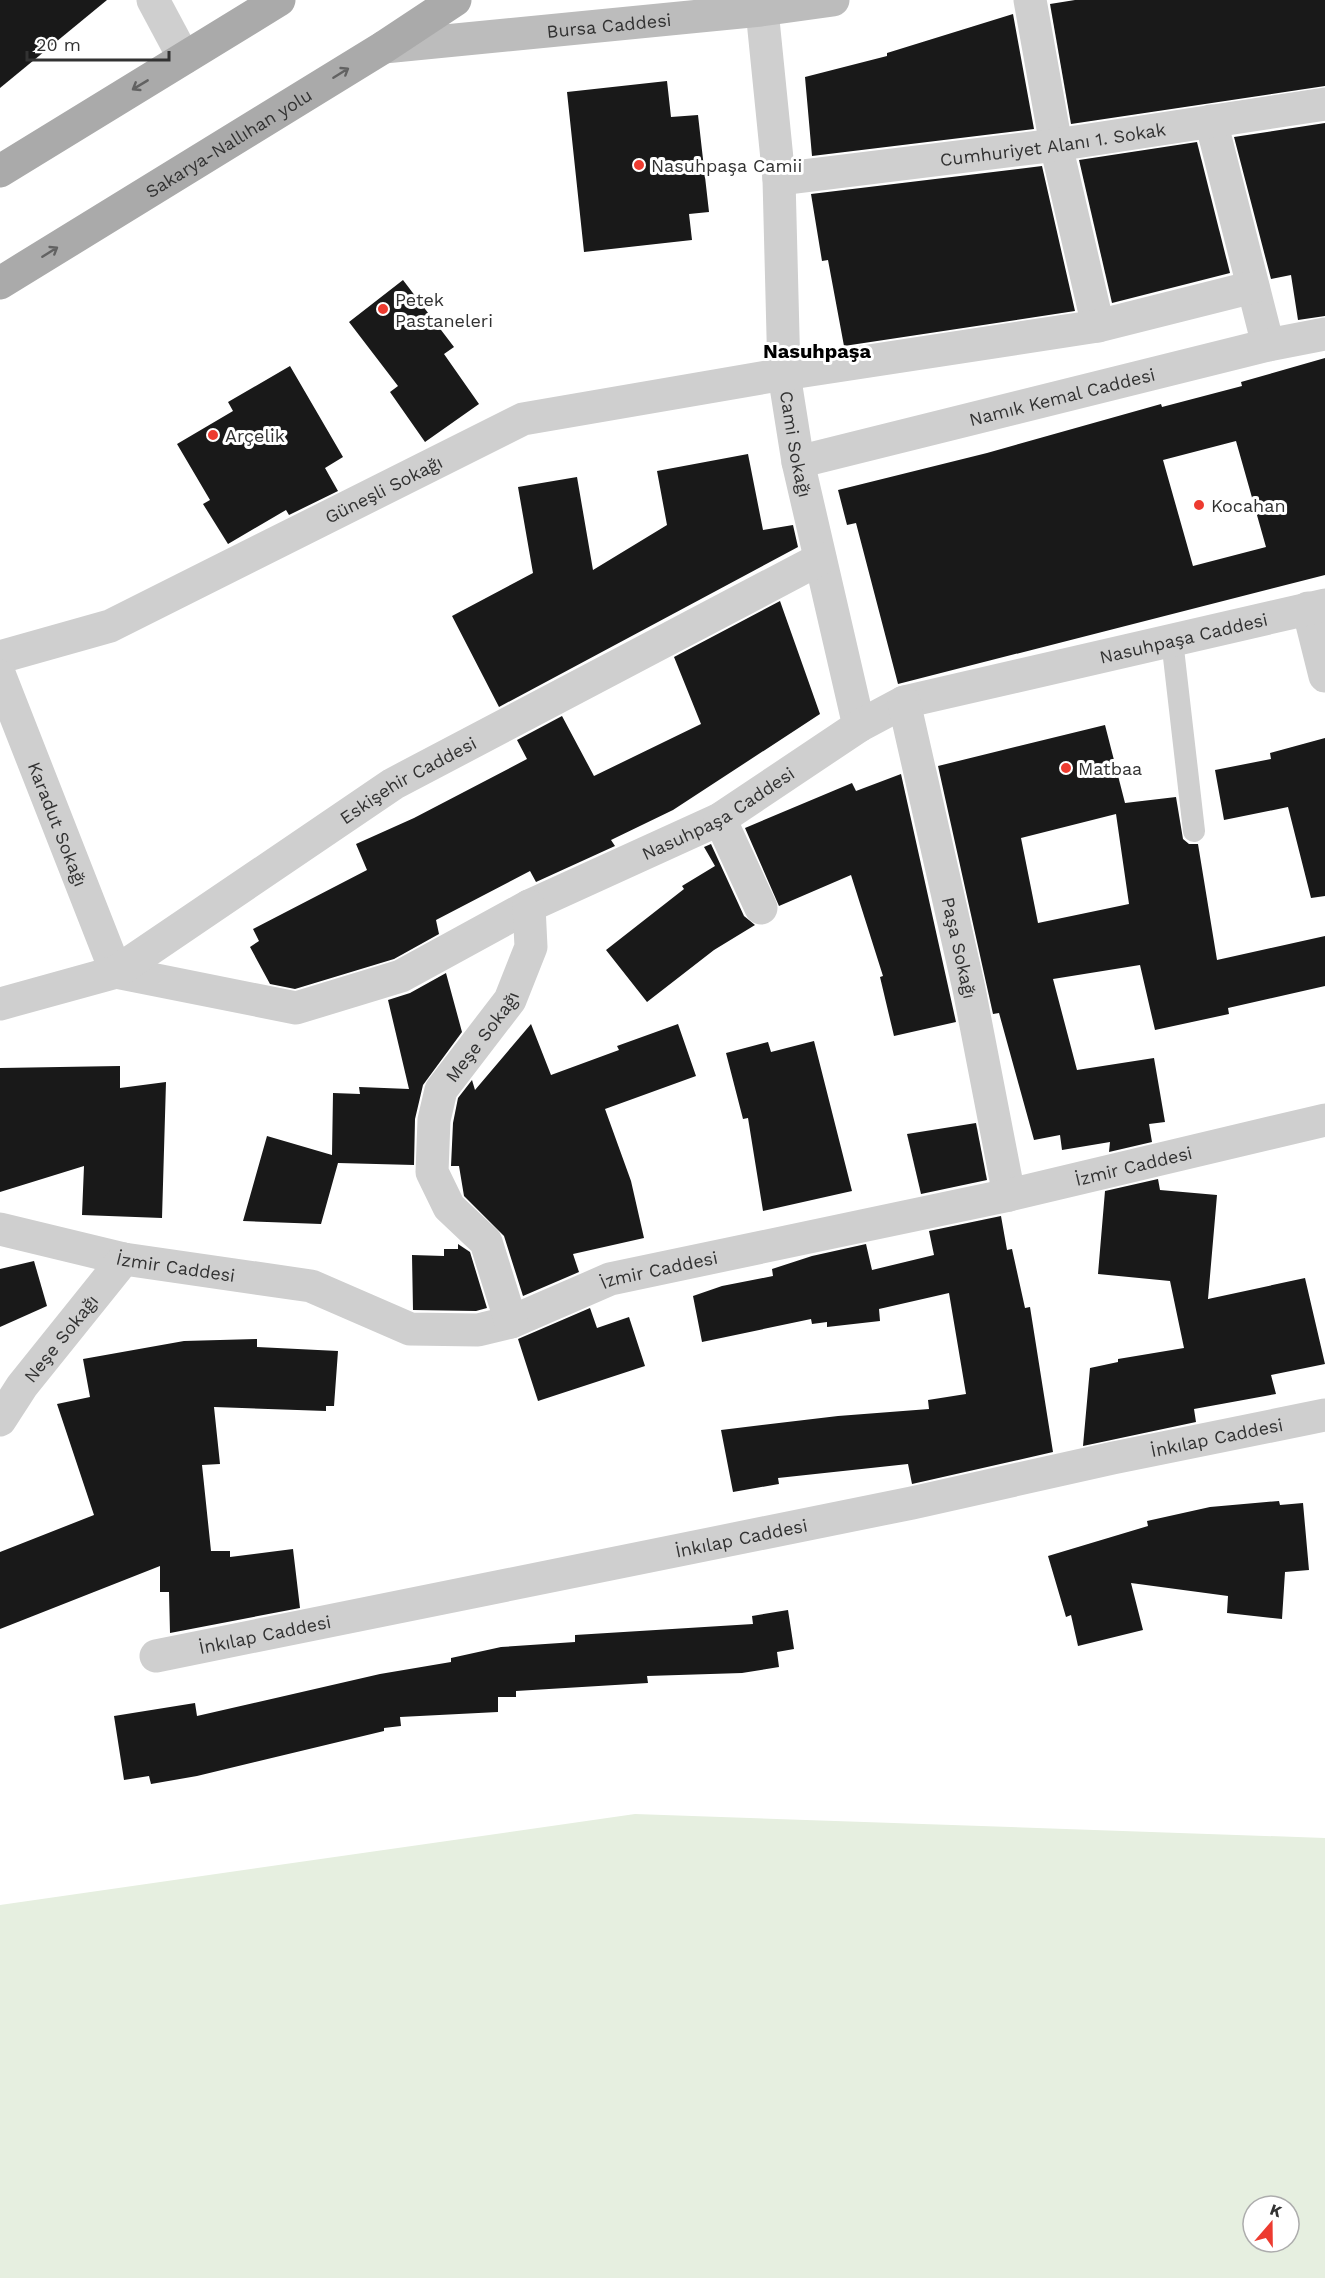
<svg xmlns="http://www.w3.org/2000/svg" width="1325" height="2278" font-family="'Work Sans',sans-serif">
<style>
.green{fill:#e6efe0;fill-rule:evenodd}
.building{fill:#191919;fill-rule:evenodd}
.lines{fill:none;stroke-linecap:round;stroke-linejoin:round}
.lane{stroke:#cfcfcf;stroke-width:22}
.street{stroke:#cfcfcf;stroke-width:33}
.secondary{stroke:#bcbcbc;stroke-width:33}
.primary{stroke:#aaa;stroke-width:33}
.oneway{stroke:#626262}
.poi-dot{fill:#ed3b30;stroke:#fff;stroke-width:2}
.labels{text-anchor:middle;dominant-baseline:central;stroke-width:6;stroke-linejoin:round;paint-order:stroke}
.street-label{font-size:18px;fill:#323232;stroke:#fff}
.poi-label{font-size:18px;fill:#323232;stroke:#fff;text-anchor:start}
.neighbourhood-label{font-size:20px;font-weight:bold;fill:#000;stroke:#fff}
</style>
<rect width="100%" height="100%" fill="#fff"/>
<path class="green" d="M635 1814 1325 1838V2278H0V1905ZM1253 2206H1289V2242H1253Z"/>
<g class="building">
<polygon points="0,0 107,0 0,88"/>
<polygon points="1075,0 1325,0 1325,86 1071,124 1050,4"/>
<polygon points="1013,14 1034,129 812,156 805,77 887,56 887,53"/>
<polygon points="667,81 671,117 698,115 709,212 689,214 692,240 584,252 567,92"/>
<polygon points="1325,123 1325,316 1298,320 1291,275 1271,279 1234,137"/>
<polygon points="1197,142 1230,273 1112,303 1079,160"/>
<polygon points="1042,166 1075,311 844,346 828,260 822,261 811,194"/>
<polygon points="403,280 454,347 444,354 479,404 425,442 390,392 398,386 349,322"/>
<path d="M1325 358V575L898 684 856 523 847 525 838 490 987 453 1161 404 1162 407 1242 386 1241 382ZM1236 441 1266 547 1193 566 1163 460Z"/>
<polygon points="290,366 343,457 325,468 338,491 289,515 286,510 228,544 203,504 210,500 177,444 233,411 228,402"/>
<polygon points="748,454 763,530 793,525 798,547 499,707 452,616 533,573 518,487 577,477 593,570 667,525 657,471"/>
<polygon points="780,601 820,714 673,810 611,840 615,846 536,882 530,871 436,920 439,934 394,959 295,989 270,984 250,947 259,941 253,929 367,870 356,844 414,818 527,759 517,740 562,716 594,776 701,724 674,657"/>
<path d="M1105 725 1125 803 1176 797 1183 839 1189 844H1198L1217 960 1325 936V986L1228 1008 1229 1014 1155 1030 1140 965 1053 979 1077 1070 1154 1058 1165 1122 1149 1124 1152 1142 1109 1152 1110 1142 1062 1150 1060 1135 1034 1140 999 1013 993 1014 938 766ZM1116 814 1129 904 1038 923 1021 838Z"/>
<polygon points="1325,738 1325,896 1311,898 1288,807 1224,820 1215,770 1271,759 1270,753"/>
<polygon points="901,774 956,1022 894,1036 880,977 883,976 851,875 779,906 745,828 852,783 856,791"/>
<polygon points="711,844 744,916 755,925 714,950 647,1002 606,950 684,889 682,886 715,866 704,847"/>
<polygon points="446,973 462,1032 423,1085 415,1119 414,1165 338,1163 321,1224 243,1221 267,1136 332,1155 333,1093 360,1094 359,1087 409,1089 388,1000 410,993"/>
<polygon points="531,1024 551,1075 619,1050 617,1046 678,1024 696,1076 605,1109 631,1181 644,1238 573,1254 579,1272 523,1296 504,1236 464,1196 459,1166 451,1166 453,1123 458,1098 472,1080 475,1090"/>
<polygon points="814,1041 852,1191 763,1211 748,1118 743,1119 726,1053 768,1042 771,1052"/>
<polygon points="120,1066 120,1088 166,1082 162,1218 82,1215 84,1166 0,1192 0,1068"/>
<polygon points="976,1123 987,1180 921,1194 907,1134"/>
<polygon points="1158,1179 1160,1190 1217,1195 1208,1299 1305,1278 1325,1364 1271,1375 1276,1394 1194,1409 1196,1422 1083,1446 1090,1368 1118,1362 1118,1359 1184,1348 1170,1281 1098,1274 1105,1191"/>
<polygon points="1001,1216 1007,1250 1012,1249 1025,1308 1030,1307 1053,1452 912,1484 908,1464 778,1478 779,1484 733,1492 721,1430 838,1416 929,1409 928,1400 966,1394 949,1293 879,1309 880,1321 827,1327 827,1322 812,1324 811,1319 702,1342 693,1296 722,1286 773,1276 772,1269 812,1256 866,1244 872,1270 934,1255 929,1231"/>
<polygon points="458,1244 470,1252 487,1308 476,1311 413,1310 412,1255 444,1256 444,1249 458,1249"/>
<polygon points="34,1261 47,1306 0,1327 0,1269"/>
<polygon points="590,1308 597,1328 629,1317 645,1366 538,1401 518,1339"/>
<polygon points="257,1339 257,1347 338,1351 334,1406 326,1406 326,1411 214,1407 220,1464 202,1465 211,1551 230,1551 230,1557 293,1549 300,1608 170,1633 169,1592 160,1592 160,1566 0,1629 0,1552 94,1515 57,1404 90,1397 83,1359 184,1341"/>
<polygon points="1279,1501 1280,1505 1303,1503 1309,1570 1285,1572 1282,1619 1227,1613 1228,1596 1131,1583 1143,1630 1078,1646 1071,1615 1066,1617 1048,1556 1148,1526 1147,1521 1210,1507"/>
<polygon points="788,1610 794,1649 777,1652 779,1667 742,1673 647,1676 648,1683 516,1691 516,1697 498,1697 498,1712 400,1717 401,1726 384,1728 384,1731 197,1776 151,1784 149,1776 124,1780 114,1716 195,1703 197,1716 380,1674 451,1662 451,1658 501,1647 575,1642 575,1635 753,1624 752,1616"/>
</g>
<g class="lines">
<polyline class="lane" points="1172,640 1194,831"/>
<g class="street">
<polyline points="153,0 184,58"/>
<path id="s1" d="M761 0 779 179 784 374 798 462 859 726"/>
<polyline points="1030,0 1056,145 1098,326"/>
<polyline points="1211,121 1268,345"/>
<path id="s2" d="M779 179 1056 145 1325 104"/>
<path id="s3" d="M798 462 1268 345 1325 334"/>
<polyline points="1308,608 1325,676"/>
<path id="s4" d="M0 657 110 626 523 419 784 374 1098 326 1253 287"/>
<path id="s5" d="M0 676 116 972 296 1008 401 976 529 906 720 819 859 726 904 702 1325 605"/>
<path id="s6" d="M904 702 969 989 1009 1195"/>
<polyline points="720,819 761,908"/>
<path id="s7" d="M0 1004 116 972 393 784 820 559"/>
<path id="s8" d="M0 1229 124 1259 311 1286 410 1329 478 1330 511 1322 610 1279 1009 1195 1325 1120"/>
<path id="s9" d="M511 1322 486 1242 449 1207 432 1172 434 1120 441 1090 510 1000 531 947 529 906"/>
<path id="s10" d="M0 1420 22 1386 124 1259"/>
<path id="s11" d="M156 1656 912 1503 1113 1458 1325 1415"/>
</g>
<path class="secondary" id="s12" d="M384 47 761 10 833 0"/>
<g class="primary">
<polyline points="0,171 279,0"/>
<path id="s13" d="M0 283 384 47 455 0"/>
</g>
</g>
<defs><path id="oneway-shaft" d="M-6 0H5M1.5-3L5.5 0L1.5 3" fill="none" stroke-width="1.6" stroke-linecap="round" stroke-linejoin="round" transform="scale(1.5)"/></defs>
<g class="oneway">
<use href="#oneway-shaft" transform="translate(341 73) rotate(-32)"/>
<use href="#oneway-shaft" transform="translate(140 85) rotate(149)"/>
<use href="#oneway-shaft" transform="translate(50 252) rotate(-32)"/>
</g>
<g class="poi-dot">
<circle cx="639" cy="165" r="6"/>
<circle cx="383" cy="309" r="6"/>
<circle cx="213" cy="435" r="6"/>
<circle cx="1199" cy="505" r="6"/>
<circle cx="1066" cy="768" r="6"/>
</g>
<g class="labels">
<g class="street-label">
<text stroke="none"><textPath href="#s12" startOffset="226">Bursa Caddesi</textPath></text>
<text stroke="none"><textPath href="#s13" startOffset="268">Sakarya-Nallıhan yolu</textPath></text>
<text stroke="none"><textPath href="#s2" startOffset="276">Cumhuriyet Alanı 1. Sokak</textPath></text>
<text stroke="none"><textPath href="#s3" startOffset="272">Namık Kemal Caddesi</textPath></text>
<text stroke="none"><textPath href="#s1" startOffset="446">Cami Sokağı</textPath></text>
<text stroke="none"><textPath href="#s4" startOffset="420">Güneşli Sokağı</textPath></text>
<text stroke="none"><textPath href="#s5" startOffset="1472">Nasuhpaşa Caddesi</textPath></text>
<text stroke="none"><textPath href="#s7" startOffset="470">Eskişehir Caddesi</textPath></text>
<text stroke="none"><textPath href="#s5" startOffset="968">Nasuhpaşa Caddesi</textPath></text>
<text stroke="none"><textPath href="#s5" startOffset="159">Karadut Sokağı</textPath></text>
<text stroke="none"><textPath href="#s6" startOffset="252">Paşa Sokağı</textPath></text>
<text stroke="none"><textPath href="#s9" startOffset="324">Meşe Sokağı</textPath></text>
<text stroke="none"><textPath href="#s8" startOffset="1170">İzmir Caddesi</textPath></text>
<text stroke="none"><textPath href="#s8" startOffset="180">İzmir Caddesi</textPath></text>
<text stroke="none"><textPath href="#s8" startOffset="684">İzmir Caddesi</textPath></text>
<text stroke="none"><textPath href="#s10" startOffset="102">Neşe Sokağı</textPath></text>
<text stroke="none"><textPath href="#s11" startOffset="1083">İnkılap Caddesi</textPath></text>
<text stroke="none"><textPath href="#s11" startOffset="597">İnkılap Caddesi</textPath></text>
<text stroke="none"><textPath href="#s11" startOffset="111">İnkılap Caddesi</textPath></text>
</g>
<g class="poi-label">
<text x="651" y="165">Nasuhpaşa Camii</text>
<text x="395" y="299">Petek<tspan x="395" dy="21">Pastaneleri</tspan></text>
<text x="225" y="435">Arçelik</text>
<text x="1211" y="505">Kocahan</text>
<text x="1078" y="768">Matbaa</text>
</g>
<g class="neighbourhood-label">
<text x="817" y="351">Nasuhpaşa</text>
</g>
</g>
<g transform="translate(1271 2224) rotate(20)"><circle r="28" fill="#ffffff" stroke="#adadad" stroke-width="1.5"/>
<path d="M0-4.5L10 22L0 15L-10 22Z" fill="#ed3b30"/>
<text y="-9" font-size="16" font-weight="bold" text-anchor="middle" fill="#323232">K</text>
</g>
<path d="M27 51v9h142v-9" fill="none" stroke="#323232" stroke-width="3"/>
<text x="36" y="51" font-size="18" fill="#323232" stroke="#ffffff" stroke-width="4.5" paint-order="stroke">20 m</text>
</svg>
